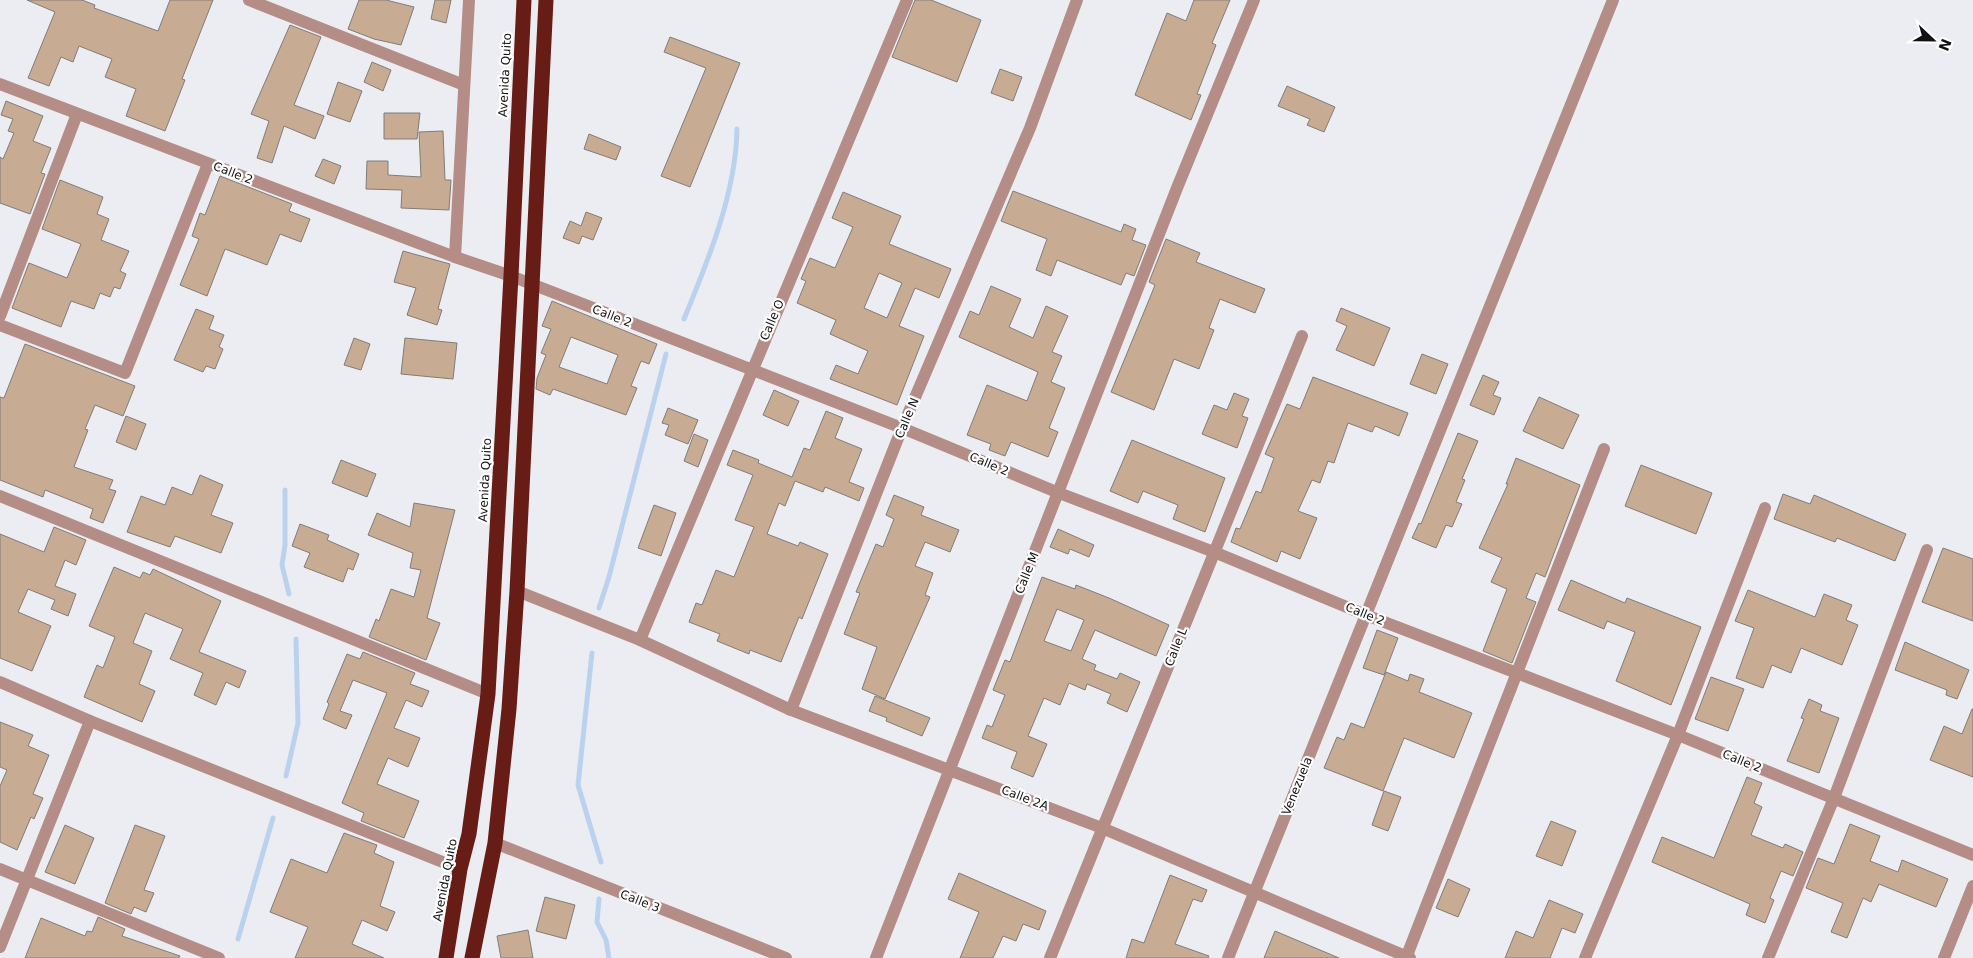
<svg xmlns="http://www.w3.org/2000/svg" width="1973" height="958" font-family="'DejaVu Sans',sans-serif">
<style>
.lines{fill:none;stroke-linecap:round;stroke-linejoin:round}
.stream{stroke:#bbd2ef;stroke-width:5}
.building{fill:#c8ab93;stroke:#817c78;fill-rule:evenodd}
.minor{stroke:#b48d87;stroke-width:12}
.highway{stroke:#671d16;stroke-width:15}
.labels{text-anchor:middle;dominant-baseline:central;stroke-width:4.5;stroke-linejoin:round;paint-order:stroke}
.street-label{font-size:12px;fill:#111113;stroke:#fff}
</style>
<rect width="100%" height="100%" fill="#ecedf3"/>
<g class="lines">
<g class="stream">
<path d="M684 319C708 261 736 193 737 129"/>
<polyline points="285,490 285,545 282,565 289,594"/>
<polyline points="599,608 609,577 666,354"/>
<polyline points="592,653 578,785 601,862"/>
<polyline points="286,776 298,723 296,639"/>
<polyline points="599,899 597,922 606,940 609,958"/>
<polyline points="238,939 273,818"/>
</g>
</g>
<g class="building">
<polygon points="27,0 82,0 95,5 94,8 158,31 170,0 213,0 182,79 185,80 165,131 126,116 136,89 105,77 112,59 79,46 73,62 61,57 49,86 28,78 55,12"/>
<polygon points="359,0 386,0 414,7 401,45 374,39 348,29"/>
<polygon points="435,0 451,0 446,23 431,19"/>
<polygon points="915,0 931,0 981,20 957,82 892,57"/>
<polygon points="1194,0 1230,0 1212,43 1216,45 1197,94 1201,95 1191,120 1135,95 1167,13 1186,21"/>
<polygon points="290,25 321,37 294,105 324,116 315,139 284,126 272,163 257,158 269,121 251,114"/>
<polygon points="670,37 740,63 690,187 661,176 706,68 664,52"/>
<polygon points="372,62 391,70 383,91 364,82"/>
<polygon points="1000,69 1022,77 1013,101 991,93"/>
<polygon points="338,82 362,91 350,122 327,114"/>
<polygon points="1287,86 1335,107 1324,132 1307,125 1310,119 1278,106"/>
<polygon points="6,101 43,116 33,141 51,148 41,173 45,174 30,214 0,203 0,157 3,159 14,133 8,131 13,119 1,115"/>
<polygon points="384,113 420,113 417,139 384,139"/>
<polygon points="443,131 445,180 451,180 449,210 401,208 402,190 366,189 367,161 388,161 388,175 421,177 419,132"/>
<polygon points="589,134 621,147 616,160 584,149"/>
<polygon points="323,159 341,166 334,184 315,176"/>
<polygon points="220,176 292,204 289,211 310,219 301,242 280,234 267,265 225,249 207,296 180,285 199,239 192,236 200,213 205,215"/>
<polygon points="60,180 103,197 97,214 109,219 101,240 129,251 120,271 126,274 120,289 114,287 110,297 100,293 94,309 71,301 61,327 12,308 29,263 67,278 81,244 42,229"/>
<polygon points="1013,191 1121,232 1124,224 1136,229 1132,240 1146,245 1134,276 1126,273 1121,285 1057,260 1051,276 1036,270 1047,239 1001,221"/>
<path d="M843 192 901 216 889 244 951 269 939 298 915 288 899 326 924 336 897 405 830 379 836 365 858 374 868 351 830 334 836 320 797 303 806 281 801 279 810 258 835 268 853 227 832 218ZM879 273 902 283 887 318 864 308Z"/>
<polygon points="586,212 602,218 593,240 582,236 579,244 563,238 570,221 581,226"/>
<polygon points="1166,239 1200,253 1196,262 1265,289 1255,313 1220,299 1209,328 1214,330 1199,369 1174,359 1154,410 1111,392 1151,295 1155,285 1149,282"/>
<polygon points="403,251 450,264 438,309 442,310 437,325 407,315 416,288 394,282"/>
<polygon points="991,286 1021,299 1009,327 1033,338 1046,306 1068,316 1052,352 1062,356 1051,382 1065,388 1049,428 1058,432 1048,457 1011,442 1005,456 989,450 991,444 967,435 987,385 1027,401 1038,372 959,337 970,311 979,315"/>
<path d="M552 301 657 344 649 364 641 361 631 386 637 388 626 415 553 389 550 395 536 389 537 378 546 355 541 353 551 329 542 326ZM571 337 618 355 607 384 559 367Z"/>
<polygon points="1341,308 1390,328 1374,366 1336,350 1347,326 1336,321"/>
<polygon points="196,309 214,316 209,329 224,335 219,347 223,349 215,369 206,366 203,372 174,360"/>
<polygon points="354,338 370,344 361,370 344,365"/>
<polygon points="405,338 457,343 453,379 401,374"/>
<polygon points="25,344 135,386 123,416 95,405 85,429 88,430 74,467 113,480 109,489 116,491 103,523 90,518 93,509 45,490 43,497 0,480 0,397 4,398"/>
<polygon points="1422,354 1448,364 1436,394 1410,384"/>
<polygon points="1483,375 1499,382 1493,395 1501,398 1494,415 1470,405"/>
<polygon points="1313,377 1408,413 1399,436 1375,426 1372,432 1348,423 1334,463 1328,461 1320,483 1312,480 1298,511 1317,518 1300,559 1281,551 1277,562 1231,542 1236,528 1240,529 1256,491 1261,493 1274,458 1265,454 1287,404 1300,409"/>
<polygon points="774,390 799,401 788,426 763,415"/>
<polygon points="1234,393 1249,399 1242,416 1248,418 1237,448 1202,434 1214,405 1227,410"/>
<polygon points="1539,397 1579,415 1563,449 1523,431"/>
<polygon points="668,408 698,420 688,444 665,435 669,425 662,423"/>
<polygon points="826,411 843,418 835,438 862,449 849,482 864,488 859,501 825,487 823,492 795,481 785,506 779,503 767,534 798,546 800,542 828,554 802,619 799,617 781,662 750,650 749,654 717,641 720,634 689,622 696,603 702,605 716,570 734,577 754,527 735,520 753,475 727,465 733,450 759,460 758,463 792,477 804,448 810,450"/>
<polygon points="126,416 146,424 136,450 116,442"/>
<polygon points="1458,433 1478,441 1462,479 1465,480 1456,502 1462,504 1452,527 1446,525 1436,548 1412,538 1419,523 1421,524"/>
<polygon points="694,434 708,440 698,467 684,461"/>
<polygon points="1132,440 1225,478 1205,532 1173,519 1178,505 1143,491 1138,503 1110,491"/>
<polygon points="1516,458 1580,485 1545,577 1536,573 1526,598 1536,602 1512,663 1483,651 1507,589 1491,582 1502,558 1479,548 1508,484 1506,484"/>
<polygon points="341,460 376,474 367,497 332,483"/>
<polygon points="1641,465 1712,493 1696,534 1625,506"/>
<polygon points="200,475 223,485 211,515 233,523 221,553 175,536 170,547 127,532 141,496 165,505 172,487 192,495"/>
<polygon points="1783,494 1810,504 1814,495 1906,534 1895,561 1837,538 1835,542 1774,519"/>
<polygon points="894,495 924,507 921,515 959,530 950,552 925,542 915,566 933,573 925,595 930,597 885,699 862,689 877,647 844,634 860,593 856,592 876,544 883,547 894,519 886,515"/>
<polygon points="414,503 455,510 427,618 440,623 426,660 369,637 376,619 379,621 391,589 414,597 421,570 410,568 413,553 368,535 377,513 410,527"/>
<polygon points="654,505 676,513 661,556 638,548"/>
<polygon points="300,524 329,535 327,540 359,554 353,570 348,568 343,582 304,567 310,553 292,546"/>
<polygon points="54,527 86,540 76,565 65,560 55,586 76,594 68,616 51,609 55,600 28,589 18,612 51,626 32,671 0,658 0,534 44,552"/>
<polygon points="1058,529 1094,545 1089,557 1070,549 1068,554 1050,547"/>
<polygon points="1943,548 1973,559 1973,621 1922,602"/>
<polygon points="114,567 140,578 143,572 150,575 153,569 221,601 199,652 246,671 239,688 226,682 216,705 194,695 203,673 170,659 183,629 145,613 133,643 152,651 139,684 155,691 142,722 84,697 97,665 103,668 115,637 89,626"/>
<path d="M1042 577 1075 589 1076 585 1109 598 1169 625 1156 656 1095 630 1082 659 1096 665 1094 670 1117 679 1120 673 1140 682 1127 712 1107 703 1111 694 1087 684 1085 690 1069 683 1060 705 1044 698 1028 736 1047 744 1033 777 1011 768 1017 752 982 738 987 725 992 727 1005 695 993 690 1005 660 1010 662ZM1057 609 1084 620 1071 651 1044 641Z"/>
<polygon points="1571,580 1625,603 1627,598 1701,627 1671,705 1616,681 1635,632 1607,621 1604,629 1558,610"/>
<polygon points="1748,590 1815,617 1824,594 1852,605 1846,620 1858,625 1842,665 1801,648 1791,673 1772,665 1763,688 1736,678 1754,628 1735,621"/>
<polygon points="1377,630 1398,638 1384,675 1363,668"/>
<polygon points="1905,642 1969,670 1957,699 1946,695 1947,690 1895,670"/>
<polygon points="363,652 415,673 410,684 429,691 422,707 406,700 394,728 420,738 408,767 388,758 377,784 419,801 404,838 361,821 364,813 342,803 387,693 353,680 340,711 352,715 346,729 323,719 329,704 327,702 347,654 360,659"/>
<polygon points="1386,672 1408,681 1410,674 1424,679 1419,692 1472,713 1454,758 1404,738 1383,791 1324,768 1337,737 1344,740 1351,723 1364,728"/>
<polygon points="1711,677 1744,689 1728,731 1695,719"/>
<polygon points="875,696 930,718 922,736 886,721 887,718 869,711"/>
<polygon points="1809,699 1822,705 1820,711 1839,718 1819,773 1787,761 1804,719 1801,718"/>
<polygon points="1972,709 1973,709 1973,777 1930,760 1944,726 1962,734"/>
<polygon points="0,722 33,735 28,746 49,755 33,794 43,798 34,819 31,817 17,850 0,842 0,786 7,770 0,767"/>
<polygon points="1747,777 1762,783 1754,803 1762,807 1751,835 1783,848 1785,844 1803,852 1793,876 1781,871 1770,898 1774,900 1765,923 1746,915 1750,904 1652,862 1662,837 1714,858"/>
<polygon points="1384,791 1401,797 1388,831 1372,825"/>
<polygon points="1551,821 1576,831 1562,866 1536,856"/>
<polygon points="1850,824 1880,836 1870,861 1898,872 1902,860 1948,879 1936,907 1879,884 1871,902 1863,898 1847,938 1831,932 1843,903 1806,888 1818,858 1834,864"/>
<polygon points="65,825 94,838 75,884 45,872"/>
<polygon points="135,825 165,836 144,890 154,893 146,912 134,907 131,914 105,903"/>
<polygon points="344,833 377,845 374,853 394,862 380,906 395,912 387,931 362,920 352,944 384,958 295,958 308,927 270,912 291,859 327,873"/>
<polygon points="959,873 1046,911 1039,930 1023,924 1016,941 1003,936 993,958 960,958 979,912 948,899"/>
<polygon points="1170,875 1207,890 1202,902 1193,899 1175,944 1209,956 1208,958 1126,958 1132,939 1144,943"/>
<polygon points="1448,879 1470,889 1458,917 1436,908"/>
<polygon points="545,897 575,905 566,939 536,931"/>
<polygon points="1549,900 1583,914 1575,933 1562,928 1550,958 1505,958 1516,931 1533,938"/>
<polygon points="98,917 125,929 122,936 180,956 179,958 25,958 41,918 85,936 87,931 92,932"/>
<polygon points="528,930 533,958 501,958 497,936"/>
<polygon points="1275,931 1339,958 1264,958"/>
</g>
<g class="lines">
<g class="minor">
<polyline points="249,0 464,85"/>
<polyline points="0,84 455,257 511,276 902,428 1059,493 1214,552 1366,615 1678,735 1973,855"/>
<polyline points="455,257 469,0"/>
<polyline points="0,316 77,114"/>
<polyline points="0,325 125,373 208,164"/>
<polyline points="0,496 488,694"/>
<polyline points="517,591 640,640 791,710 1102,828 1410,958"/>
<polyline points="640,640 907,0"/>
<polyline points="0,682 90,721 460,869"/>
<polyline points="791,710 902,428 1030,128 1077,0"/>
<polyline points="495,843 786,958"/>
<polyline points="0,869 219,958"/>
<polyline points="0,947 90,721"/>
<polyline points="876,958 1177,188 1254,0"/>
<polyline points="1050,958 1302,336"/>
<polyline points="1228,958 1613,0"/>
<polyline points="1406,958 1604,449"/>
<polyline points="1585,958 1678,735 1765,508"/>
<polyline points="1768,958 1834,798 1927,550"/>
<polyline points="1944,958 1973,886"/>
</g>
<g class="highway">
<polyline points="446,958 460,869 469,834 488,694 511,276 524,0"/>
<polyline points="472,958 495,843 509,709 517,591 546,0"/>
</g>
</g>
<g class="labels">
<g class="street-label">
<text transform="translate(505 75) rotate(-87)">Avenida Quito</text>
<text transform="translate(233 173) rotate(21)">Calle 2</text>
<text transform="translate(612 316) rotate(21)">Calle 2</text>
<text transform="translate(772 320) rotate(-67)">Calle O</text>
<text transform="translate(907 418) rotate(-67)">Calle N</text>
<text transform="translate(989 464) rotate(23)">Calle 2</text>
<text transform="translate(485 480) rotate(-87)">Avenida Quito</text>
<text transform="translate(1027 573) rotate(-68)">Calle M</text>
<text transform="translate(1365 614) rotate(22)">Calle 2</text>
<text transform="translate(1176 647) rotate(-68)">Calle L</text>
<text transform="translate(1742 761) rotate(22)">Calle 2</text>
<text transform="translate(1297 786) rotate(-68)">Venezuela</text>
<text transform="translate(1025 798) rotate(21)">Calle 2A</text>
<text transform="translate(445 880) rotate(-79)">Avenida Quito</text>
<text transform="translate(640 901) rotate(21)">Calle 3</text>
</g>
</g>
<g transform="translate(1933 40) rotate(112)" stroke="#ffffff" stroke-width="4" paint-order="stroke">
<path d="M0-4L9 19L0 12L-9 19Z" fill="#111113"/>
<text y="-8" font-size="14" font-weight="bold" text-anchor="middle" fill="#111113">N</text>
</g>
</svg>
